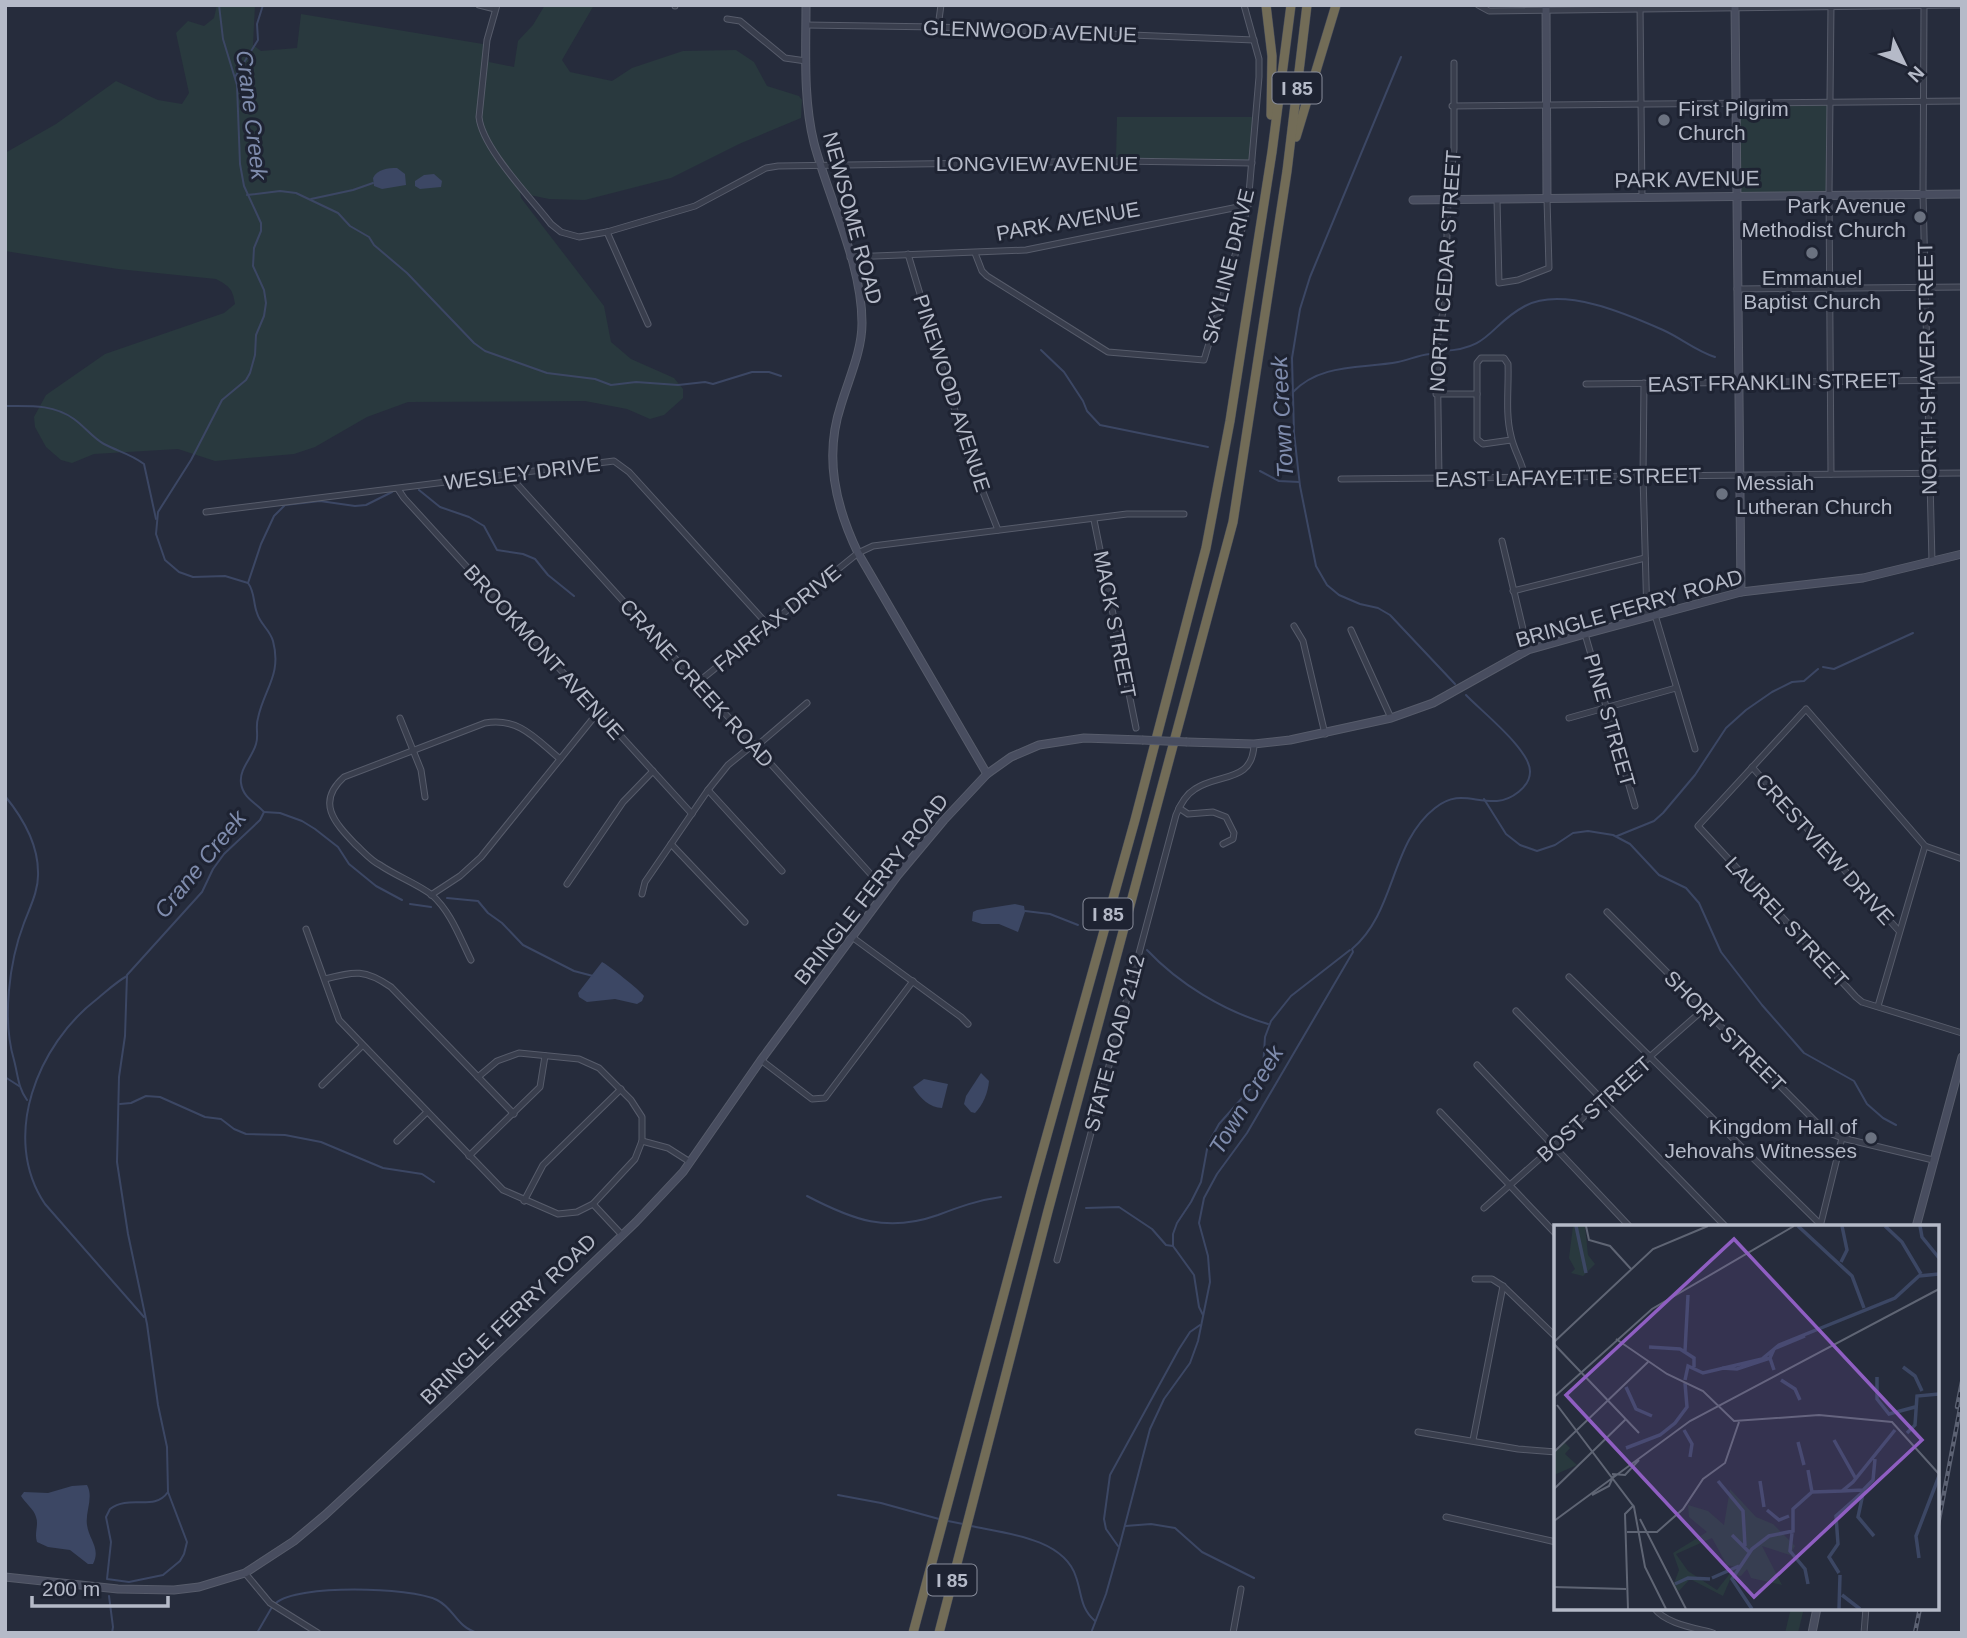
<svg xmlns="http://www.w3.org/2000/svg" width="1967" height="1638" font-family="Arial,sans-serif">
<style>
.green{fill:#29393e}
.water{fill:#3c4764}
.lines{fill:none;stroke-linecap:round;stroke-linejoin:round}
.stream{stroke:#3c4764;stroke-width:2}
.street-casing{stroke:#575c6b;stroke-width:7}
.secondary-casing{stroke:#575c6b;stroke-width:9}
.highway-casing{stroke:#444958;stroke-width:10}
.street{stroke:#393e4d;stroke-width:5}
.secondary{stroke:#484d5f;stroke-width:7}
.highway{stroke:#726c57;stroke-width:9}
.rail-casing{stroke:#5c6273;stroke-width:4.5}
.rail{stroke:#1e2332;stroke-width:2;stroke-dasharray:5;stroke-linecap:butt}
.secondary-bridge-casing{stroke:#575c6b;stroke-width:9;stroke-linecap:butt}
.secondary-bridge{stroke:#484d5f;stroke-width:7}
.worship-dot{fill:#6b7280;stroke:#1e2332;stroke-width:2.5}
.labels{text-anchor:middle;dominant-baseline:central;stroke-width:6;stroke-linejoin:round;paint-order:stroke}
.shield{fill:#1e2332;stroke:#888d9b;stroke-width:2}
.shield-label{font-size:19px;font-weight:bold;fill:#b5bac8}
.street-label{font-size:21px;fill:#b5bac8;stroke:#1e2332}
.poi-label{font-size:21px;fill:#b5bac8;stroke:#1e2332;text-anchor:start}
.water-label{font-size:23px;font-style:italic;fill:#7f8cad;stroke:#1e2332}
.inset-river{fill:none;stroke:#3c4764;stroke-width:3.5}
.inset-road{fill:none;stroke:#5f6574;stroke-width:2}
.view{fill:#8f5ec2;fill-opacity:0.15;stroke:#8f5ec2;stroke-width:3.5}
.inset-edge{fill:none;stroke:#b5bac8;stroke-width:3.5}
</style>
<rect width="100%" height="100%" fill="#262c3c"/>
<g class="green">
<path d="M217 5H255L253 45 261 51 297 48 301 14 489 45V62L514 67 518 41 533 25 545 5H594L562 60 570 72 612 81 632 68 683 51 736 50 754 62 767 86 799 96 802 100 801 118 739 144 671 178 585 200 549 199 520 193 521 198 604 306 611 342 631 359 674 378 683 389V398L664 415 650 419 627 409 585 401 408 402 367 417 315 447 294 454 215 461 178 449 94 454 72 463 61 460 46 447 35 427 34 417 46 395 105 354 224 313 235 304C233 289 229 286 216 279L118 269 5 251V153L56 124 116 81 158 100 182 104 189 93 176 33 188 21 204 26 214 18Z"/>
<polygon points="1830,102 1829,194 1736,196 1736,104"/>
<polygon points="1117,117 1254,117 1250,161 1116,159"/>
<polygon points="1791,1608 1804,1608 1798,1633 1785,1633"/>
</g>
<g class="water">
<path d="M397 168 405 174 406 185 382 189 374 186 373 178C377 169 388 168 397 168Z"/>
<polygon points="434,174 442,181 441,187 420,189 415,186 415,181 424,175"/>
<polygon points="1015,904 1024,906 1025,912 1018,932 999,924 982,924 972,921 973,912 977,910"/>
<path d="M602 962C607 964 641 991 644 996L642 1001 637 1004 615 999 587 1002 579 997 578 993Z"/>
<path d="M981 1073 989 1081C988 1093 983 1105 975 1113L971 1112 964 1104 966 1096Z"/>
<path d="M924 1079 948 1084 942 1108C930 1108 920 1098 913 1087Z"/>
<path d="M87 1485C94 1497 85 1512 87 1525 89 1540 101 1548 93 1564H88L70 1550 48 1547 37 1542C34 1533 39 1525 36 1517 34 1509 25 1503 21 1496L24 1492 48 1493 72 1486Z"/>
</g>
<g class="lines">
<g class="stream">
<polyline points="1401,57 1310,277 1300,309 1292,358 1294,433 1300,486 1316,566 1327,585 1339,595 1360,604 1378,608 1390,615 1455,684"/>
<polyline points="235,77 258,40 257,24 263,5"/>
<polyline points="247,195 280,191 296,193 338,213 350,226 369,237 374,245 407,273 474,343 485,351 547,373 595,379 611,385 636,382 678,385 705,382 713,384 752,372 769,372 781,376"/>
<polyline points="311,199 353,190 373,183"/>
<polyline points="1041,350 1064,372 1083,401 1087,411 1100,425 1208,447"/>
<path d="M1443 351C1491 349 1489 325 1525 306 1563 286 1627 314 1663 330 1681 338 1696 351 1715 357"/>
<path d="M1293 392C1321 363 1361 369 1398 362 1409 360 1418 355 1430 354"/>
<path d="M5 406C30 406 53 404 74 419 85 427 93 438 104 444 119 452 129 453 144 464L156 519"/>
<polyline points="1260,471 1279,481 1299,482"/>
<polyline points="419,490 440,507 469,517 484,526 497,550 523,554 535,559 548,575 574,596"/>
<polyline points="248,583 261,544 274,516 285,505 320,501 355,506 366,505 392,492"/>
<polyline points="1823,667 1834,669 1913,633"/>
<path d="M5 796C23 818 38 843 38 872 39 890 30 907 24 923 9 962 2 1020 14 1060 18 1075 18 1088 27 1100"/>
<polyline points="1484,799 1506,834 1520,845 1537,851 1555,845 1573,833 1588,831 1613,835 1630,844 1659,875 1686,888 1699,903 1721,952 1762,1005 1804,1053 1854,1081 1867,1104 1883,1118 1896,1125"/>
<polyline points="264,812 280,813 302,821 315,829 338,847 349,864 376,886 402,900"/>
<polyline points="1617,836 1654,821 1663,813 1695,775 1726,728 1746,710 1772,692 1792,682 1804,681 1818,669"/>
<polyline points="447,898 478,901 488,913 502,923 523,945 574,971 593,976"/>
<polyline points="410,904 431,907"/>
<polyline points="1025,911 1050,914 1078,925"/>
<path d="M1147 950C1179 984 1224 1011 1268 1024"/>
<path d="M127 976C116 982 107 991 97 999 38 1044 0 1137 45 1204L144 1317"/>
<polyline points="5,1077 19,1086"/>
<polyline points="120,1104 131,1103 146,1096 160,1097 205,1117 221,1119 234,1129 246,1134 285,1135 321,1142 383,1168 422,1174 434,1182"/>
<path d="M807 1196C853 1220 887 1233 938 1215 959 1207 978 1200 1001 1197"/>
<polyline points="1086,1208 1119,1207 1152,1229 1166,1245 1173,1246 1194,1275 1199,1307 1203,1315"/>
<polyline points="1173,1246 1173,1234 1177,1223 1191,1202 1201,1182 1208,1144 1219,1124 1259,1079 1263,1068 1265,1037 1271,1021 1291,996 1350,950"/>
<path d="M168 1492C154 1512 130 1494 110 1509L106 1517 111 1542 107 1579 129 1582 163 1575 180 1561 184 1554 187 1542 168 1492 167 1447 158 1405 147 1324 128 1234 117 1162 119 1077 125 1036 127 975 202 892 213 869 224 854 260 820 264 812C255 802 243 798 241 783 239 769 252 758 256 744 259 736 255 727 258 718 264 689 282 675 273 641 270 630 260 624 257 613 253 603 255 592 248 583L225 576 193 577 179 572 165 560 156 534 158 512 191 460 222 400 246 380 250 373 255 355 256 335 264 316 266 303 264 290 253 266 254 248 261 231V223L244 186 240 164 237 85 223 39 219 5"/>
<polyline points="838,1495 881,1503 939,1519"/>
<polyline points="948,1521 963,1524"/>
<path d="M971 1526C1004 1533 1064 1538 1076 1577 1082 1594 1080 1608 1095 1621"/>
<polyline points="1125,1526 1151,1524 1175,1528 1202,1552 1254,1578"/>
<polyline points="1118,1546 1106,1529 1104,1519 1110,1475 1179,1349 1190,1332 1200,1325"/>
<polyline points="109,1596 113,1627 112,1633"/>
<path d="M276 1603C297 1584 410 1587 437 1600 455 1609 456 1627 478 1633"/>
<polyline points="257,1633 272,1607"/>
<path d="M1091 1633 1106 1594 1119 1548 1150 1429 1164 1399 1190 1363 1198 1341 1210 1282 1208 1256 1199 1223 1204 1198 1217 1174 1247 1133 1353 952 1352 949C1396 912 1390 843 1435 808 1458 790 1472 802 1497 801 1511 800 1530 787 1530 772 1531 750 1481 711 1466 695"/>
</g>
<g class="street-casing">
<g id="street">
<polyline points="479,5 495,9"/>
<path d="M497 5 487 40 479 117C482 148 531 198 551 224L561 232 579 237 607 232 695 206 766 168 778 166 1118 161 1252 163"/>
<polyline points="675,5 675,6"/>
<polyline points="1478,5 1489,11 1962,5"/>
<polyline points="1640,5 1642,198"/>
<polyline points="1924,5 1923,194 1932,562"/>
<polyline points="727,19 740,21 785,58 806,61"/>
<polyline points="806,25 938,27 1254,40"/>
<polyline points="938,27 941,5"/>
<polyline points="1452,106 1962,101"/>
<polyline points="1497,200 1499,283 1518,280 1549,268 1547,199"/>
<polyline points="607,232 648,324"/>
<polyline points="975,253 982,271 987,276 1108,352 1204,360 1238,245 1248,205 1259,77 1259,59 1244,5"/>
<polyline points="908,254 968,454 998,530"/>
<polyline points="850,257 1026,250 1248,205"/>
<polyline points="1737,289 1962,287"/>
<polyline points="1644,383 1643,476 1647,617"/>
<polyline points="1586,384 1962,380"/>
<polyline points="1436,394 1477,394"/>
<path d="M1511 440 1483 444 1477 439V363L1481 358H1504L1508 364C1509 387 1505 413 1511 436 1514 451 1522 461 1525 477"/>
<polyline points="508,474 886,891"/>
<polyline points="1831,474 1829,194 1831,5"/>
<polyline points="1439,478 1437,340 1445,302 1448,200 1454,149 1454,63"/>
<polyline points="1341,479 1962,473"/>
<polyline points="398,489 404,498 692,814"/>
<polyline points="206,512 614,461 629,472 768,625"/>
<polyline points="1094,520 1136,728"/>
<polyline points="1502,541 1528,650"/>
<polyline points="1513,591 1645,558"/>
<polyline points="1655,615 1695,749"/>
<polyline points="1294,626 1303,641 1325,734"/>
<polyline points="1351,630 1391,718"/>
<polyline points="1585,634 1635,806"/>
<polyline points="697,683 858,553 873,546 1127,514 1184,514"/>
<polyline points="400,718 421,770 425,797"/>
<polyline points="1569,718 1676,688"/>
<polyline points="1752,767 1899,931"/>
<polyline points="708,790 782,871"/>
<polyline points="1179,808 1188,814 1213,812 1226,817 1234,833 1233,839 1223,844"/>
<polyline points="671,844 745,922"/>
<polyline points="1962,859 1925,846 1806,709 1698,826 1856,997 1862,1002 1962,1033"/>
<polyline points="567,884 623,802 653,771"/>
<polyline points="642,894 645,882 708,790 728,765 754,744 759,744 807,703"/>
<polyline points="431,895 460,876 481,857 599,711"/>
<polyline points="1607,912 1817,1123 1832,1134 1842,1138 1933,1160"/>
<polyline points="306,929 339,1020 503,1190 558,1214 577,1212 593,1204 635,1159 642,1141 642,1117 631,1100 599,1068 579,1059 519,1053 497,1061 478,1077"/>
<polyline points="852,937 961,1017 968,1024"/>
<path d="M471 960C460 938 451 912 432 895 416 883 396 876 380 865 370 860 363 851 355 844 334 822 316 802 344 777L485 723C519 717 536 739 560 759"/>
<polyline points="1569,977 1821,1225"/>
<path d="M325 979C355 971 365 969 391 987L514 1114"/>
<polyline points="1878,1006 1925,846"/>
<polyline points="1516,1011 1726,1227"/>
<polyline points="761,1060 812,1099 825,1098 913,981"/>
<polyline points="1477,1065 1630,1227"/>
<polyline points="322,1085 362,1046"/>
<polyline points="1440,1112 1556,1234"/>
<polyline points="397,1141 427,1112"/>
<polyline points="642,1141 668,1148 690,1162"/>
<polyline points="469,1156 540,1087 545,1056"/>
<polyline points="524,1201 543,1165 621,1089"/>
<polyline points="593,1204 622,1235"/>
<polyline points="1484,1208 1554,1146 1602,1099 1704,1009"/>
<polyline points="1820,1227 1842,1138"/>
<path d="M1057 1260 1176 815C1180 805 1185 795 1195 789 1219 773 1253 783 1254 744"/>
<polyline points="1475,1279 1492,1279 1503,1286 1556,1337"/>
<polyline points="1418,1432 1518,1449 1556,1452"/>
<polyline points="1473,1440 1503,1286"/>
<polyline points="1446,1517 1556,1542"/>
<polyline points="245,1573 270,1603 318,1633"/>
<path d="M1654 1608C1666 1624 1695 1628 1713 1633"/>
<polyline points="1233,1633 1241,1589"/>
<polyline points="1864,1633 1866,1608"/>
</g>
</g>
<g class="secondary-casing">
<g id="secondary">
<path d="M806 5C806 51 803 99 814 143 829 200 862 263 862 323 862 351 849 378 841 405 824 456 835 505 858 553L987 774"/>
<polyline points="1546,5 1547,199"/>
<polyline points="1735,5 1741,592"/>
<polyline points="1413,200 1962,194"/>
<polyline points="1187,742 1254,744 1290,740 1391,718 1433,703 1528,650 1585,634 1741,592 1863,578 1962,554"/>
<polyline points="1916,1227 1962,1057"/>
<polyline points="5,1577 118,1589 174,1590 199,1587 245,1573 294,1541 325,1515 445,1404 636,1222 683,1172 761,1060 898,875 944,820 987,774 1011,757 1039,745 1084,738 1142,740"/>
<polyline points="1812,1633 1817,1608"/>
</g>
</g>
<g class="highway-casing">
<g id="highway">
<polyline points="1266,5 1272,56 1271,115"/>
<polyline points="1296,137 1336,5"/>
<polyline points="913,1633 1033,1185 1135,820 1206,548 1230,421 1272,152 1291,5"/>
<polyline points="939,1633 1048,1211 1233,522 1287,171 1307,5"/>
</g>
</g>
<use href="#street" class="street"/>
<use href="#secondary" class="secondary"/>
<use href="#highway" class="highway"/>
<g class="rail-casing">
<g id="rail">
<polyline points="1957,1407 1962,1382"/>
<polyline points="1937,1530 1962,1398"/>
<polyline points="1915,1633 1920,1608"/>
</g>
</g>
<use href="#rail" class="rail"/>
<g class="secondary-bridge-casing">
<polyline id="secondary-bridge" points="1142,740 1187,742"/>
</g>
<use href="#secondary-bridge" class="secondary-bridge"/>
</g>
<g class="worship-dot">
<circle cx="1664" cy="120" r="7"/>
<circle cx="1920" cy="217" r="7"/>
<circle cx="1812" cy="253" r="7"/>
<circle cx="1722" cy="494" r="7"/>
<circle cx="1871" cy="1138" r="7"/>
</g>
<g class="labels">
<g class="shield">
<rect x="1272.5" y="72.5" width="49" height="31" rx="5"/>
<rect x="1083.5" y="898.5" width="49" height="31" rx="5"/>
<rect x="927.5" y="1564.5" width="49" height="31" rx="5"/>
</g>
<g class="shield-label">
<text x="1297" y="88">I 85</text>
<text x="1108" y="914">I 85</text>
<text x="952" y="1580">I 85</text>
</g>
<g class="street-label">
<text transform="translate(1030 31) rotate(2)">GLENWOOD AVENUE</text>
<text x="1037" y="163">LONGVIEW AVENUE</text>
<text transform="translate(1687 179) rotate(-1)">PARK AVENUE</text>
<text transform="translate(853 218) rotate(75)">NEWSOME ROAD</text>
<text transform="translate(1068 221) rotate(-10)">PARK AVENUE</text>
<text transform="translate(1228 266) rotate(-76)">SKYLINE DRIVE</text>
<text transform="translate(1445 271) rotate(-86)">NORTH CEDAR STREET</text>
<text transform="translate(1927 368) rotate(-91)">NORTH SHAVER STREET</text>
<text transform="translate(1774 382) rotate(-1)">EAST FRANKLIN STREET</text>
<text transform="translate(952 393) rotate(72)">PINEWOOD AVENUE</text>
<text transform="translate(522 473) rotate(-7)">WESLEY DRIVE</text>
<text transform="translate(1568 477) rotate(-1)">EAST LAFAYETTE STREET</text>
<text transform="translate(1629 608) rotate(-16)">BRINGLE FERRY ROAD</text>
<text transform="translate(777 618) rotate(-39)">FAIRFAX DRIVE</text>
<text transform="translate(1115 624) rotate(79)">MACK STREET</text>
<text transform="translate(544 652) rotate(48)">BROOKMONT AVENUE</text>
<text transform="translate(697 683) rotate(48)">CRANE CREEK ROAD</text>
<text transform="translate(1610 720) rotate(74)">PINE STREET</text>
<text transform="translate(1825 849) rotate(48)">CRESTVIEW DRIVE</text>
<text transform="translate(871 889) rotate(-52)">BRINGLE FERRY ROAD</text>
<text transform="translate(1787 922) rotate(47)">LAUREL STREET</text>
<text transform="translate(1725 1031) rotate(45)">SHORT STREET</text>
<text transform="translate(1114 1043) rotate(-75)">STATE ROAD 2112</text>
<text transform="translate(1594 1109) rotate(-42)">BOST STREET</text>
<text transform="translate(508 1319) rotate(-44)">BRINGLE FERRY ROAD</text>
</g>
<g class="poi-label">
<text x="1678" y="108">First Pilgrim<tspan x="1678" dy="24">Church</tspan></text>
<text x="1906" y="205" text-anchor="end">Park Avenue<tspan x="1906" dy="24">Methodist Church</tspan></text>
<text x="1812" y="277" text-anchor="middle">Emmanuel<tspan x="1812" dy="24">Baptist Church</tspan></text>
<text x="1736" y="482">Messiah<tspan x="1736" dy="24">Lutheran Church</tspan></text>
<text x="1857" y="1126" text-anchor="end">Kingdom Hall of<tspan x="1857" dy="24">Jehovahs Witnesses</tspan></text>
</g>
<g class="water-label">
<text transform="translate(252 115) rotate(83)">Crane Creek</text>
<text transform="translate(1282 417) rotate(-93)">Town Creek</text>
<text transform="translate(200 864) rotate(-51)">Crane Creek</text>
<text transform="translate(1246 1100) rotate(-59)">Town Creek</text>
</g>
</g>
<g transform="translate(1554 1225)">
<rect width="385" height="385" fill="#262c3c"/>
<path d="M19 1H31L34 30 41 39 29 51 17 48 21 44 15 33ZM10 217 16 223 11 229 23 240 0 250V227ZM176 264 202 292 219 299 241 321 236 330 208 321 228 360 197 353 193 344 187 351 178 350 169 371 136 354 125 366 119 361 125 345 119 328 153 307 135 292 134 280 154 286 170 300ZM158 313 173 340 181 342 163 365 134 346 122 329Z" fill="#29393e" fill-rule="evenodd"/>
<path class="inset-river" d="M22 1 32 48M244 1 298 51 310 83M331 1 348 17 367 49M366 1 368 12 385 33M287 37 293 25 288 1M95 122 126 124 140 133V142M222 123 251 111M220 124 216 133 220 145M131 126 134 70M349 142 361 151 368 166M168 143 183 144 216 133M323 152V174L335 189 361 182M131 155 134 141 149 148 208 134 225 120 341 73 365 51 385 49M227 155 241 164 246 175M72 162 82 184 98 191M130 205 138 219 136 232M353 208 361 200 363 171 385 169M280 215 302 254M244 217 250 240M72 223 106 210 121 198 133 182 131 158M254 245 258 267M164 256 189 286 191 321M206 256 210 282M288 266 309 265M213 285 225 295 235 291M238 308 236 326 251 344 254 359M178 310 196 328M320 311 304 292 310 264 319 255 321 234M365 333 362 311 385 251M285 348 275 332 284 319 282 291 310 266M158 353 185 341M121 359 134 353 156 354M288 370 306 384M198 384 178 354 198 324 215 311 239 306V284L258 267 288 266 299 257 341 205M285 384 286 350"/>
<path class="inset-road" d="M32 1 35 15 56 21 77 44M62 114 113 149 149 166 180 196 265 190 338 197 385 249M0 117 99 24 154 1M0 119 85 208M0 172 98 84 240 1M3 180 80 282 91 342 112 384M0 227 94 137M58 249 71 250 85 235M0 264 72 194M38 270 55 261 60 250M86 294 132 384M0 296 136 196 385 64M73 307H103L129 284 149 254 171 238 185 197M0 362 72 364M74 384 71 289 80 280"/>
<path class="view" d="M180 14 368 215 200 372 12 170Z"/>
<rect width="385" height="385" class="inset-edge"/>
</g>
<rect width="1967" height="1638" fill="none" stroke="#b5bac8" stroke-width="14"/>
<g transform="translate(1904 63) rotate(133)" stroke="#1e2332" stroke-width="5" paint-order="stroke">
<path d="M0-5L12 26L0 18L-12 26Z" fill="#b5bac8"/>
<text y="-10" font-size="19" font-weight="bold" text-anchor="middle" fill="#b5bac8">N</text>
</g>
<path d="M32 1596v10h136v-10" fill="none" stroke="#b5bac8" stroke-width="3.5"/>
<text x="42" y="1596" font-size="21" fill="#b5bac8" stroke="#1e2332" stroke-width="5" paint-order="stroke">200 m</text>
</svg>
